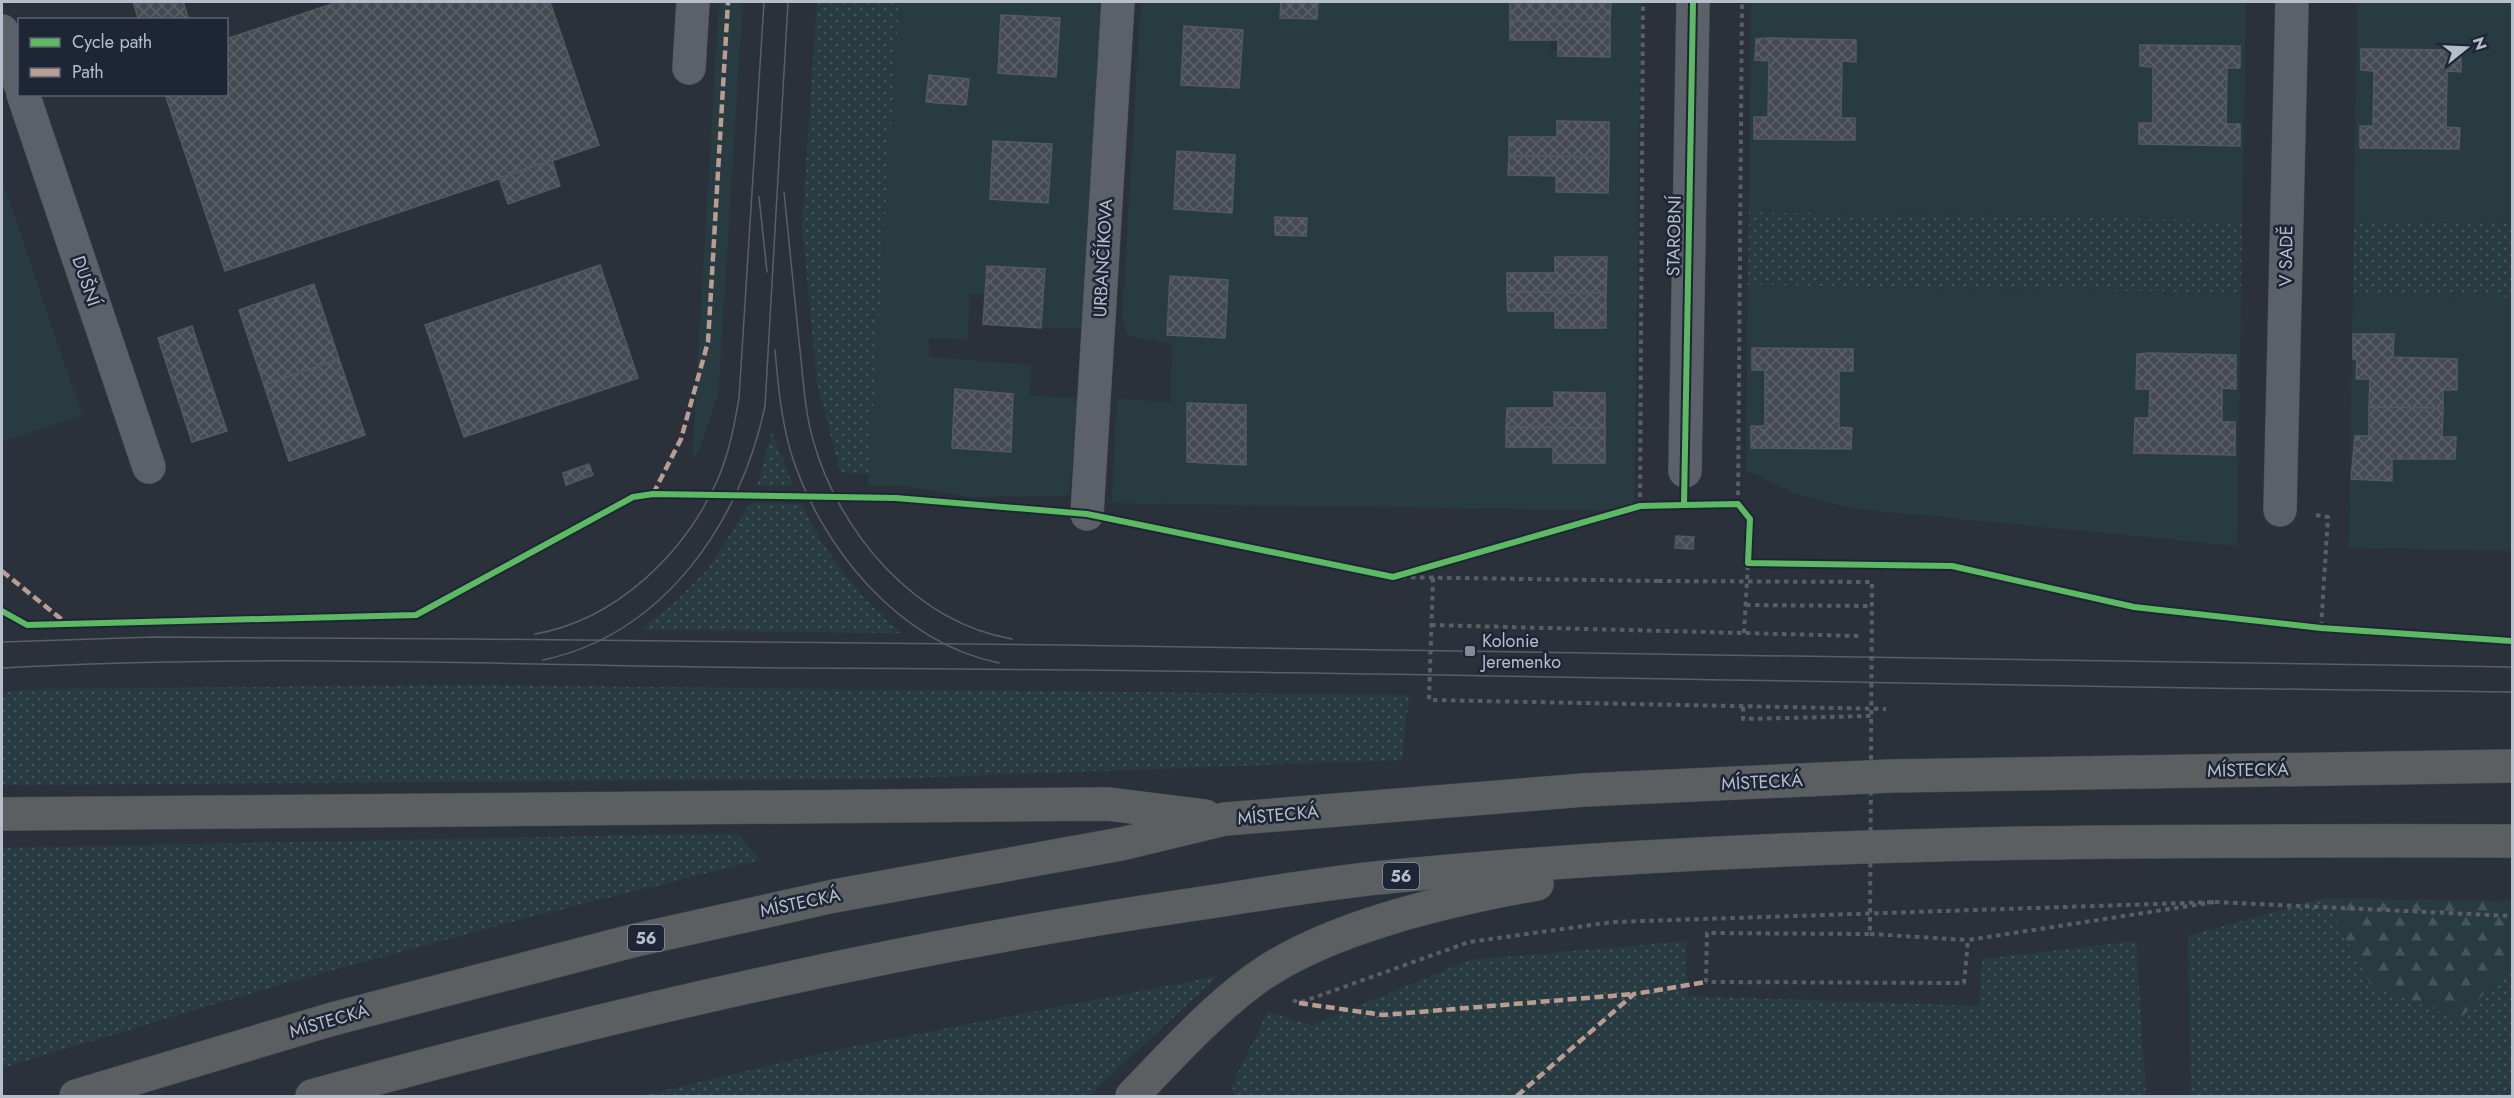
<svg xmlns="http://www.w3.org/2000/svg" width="2514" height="1098" font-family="Jost,sans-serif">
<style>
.grass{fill:url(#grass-dots)}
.forest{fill:url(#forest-firs)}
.garden{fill:#283b41}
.building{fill:url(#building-cross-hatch);stroke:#535962;stroke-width:1.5}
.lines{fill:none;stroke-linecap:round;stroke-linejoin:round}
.street-casing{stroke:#494d55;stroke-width:34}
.highway-casing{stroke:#484d56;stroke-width:34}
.path{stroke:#5a5f65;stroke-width:4;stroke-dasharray:4.5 4.5;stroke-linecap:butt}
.street{stroke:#5c6069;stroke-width:33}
.highway{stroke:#5c5f62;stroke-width:33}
.tram{stroke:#5a5f66;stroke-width:1.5}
.path-bridge{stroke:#5a5f65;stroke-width:4;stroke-dasharray:4.5 4.5;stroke-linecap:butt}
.quiet{stroke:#b99d93;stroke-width:4.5;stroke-dasharray:9 4.5;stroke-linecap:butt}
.cycleway-casing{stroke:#1e2636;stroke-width:10}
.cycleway{stroke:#5cba63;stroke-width:6}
.poi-dot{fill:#858c99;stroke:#1e2636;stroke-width:2}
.labels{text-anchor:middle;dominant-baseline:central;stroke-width:5;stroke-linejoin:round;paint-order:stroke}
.shield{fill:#1e2636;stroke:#88909e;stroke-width:1.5}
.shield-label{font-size:16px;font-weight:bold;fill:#b6bdcb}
.street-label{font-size:18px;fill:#b6bdcb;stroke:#1e2636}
.poi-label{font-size:18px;fill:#b6bdcb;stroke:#1e2636;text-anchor:start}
</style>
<defs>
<pattern id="grass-dots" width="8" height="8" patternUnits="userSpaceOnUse" patternTransform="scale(1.5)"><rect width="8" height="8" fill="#283b41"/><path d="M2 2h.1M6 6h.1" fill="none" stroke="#45555b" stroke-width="1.8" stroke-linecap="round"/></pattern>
<pattern id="forest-firs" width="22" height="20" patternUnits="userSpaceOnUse" patternTransform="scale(1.5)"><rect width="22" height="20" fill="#283b41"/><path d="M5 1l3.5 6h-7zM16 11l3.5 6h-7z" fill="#45555b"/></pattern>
<pattern id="building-cross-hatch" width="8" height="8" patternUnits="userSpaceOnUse" patternTransform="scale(1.5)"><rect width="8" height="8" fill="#444952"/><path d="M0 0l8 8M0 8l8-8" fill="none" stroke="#5d616a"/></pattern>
</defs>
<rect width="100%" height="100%" fill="#2b313b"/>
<g class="grass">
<polygon points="817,2 899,2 870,474 840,472 817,382 802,227"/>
<polygon points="1749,212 2242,220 2241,293 1748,285"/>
<polygon points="2354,221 2512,224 2512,297 2353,295"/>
<polygon points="772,432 793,486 757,486"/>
<path d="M750 503 801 504C830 560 854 591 901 633L640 630 672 605 708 569Z"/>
<polygon points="464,685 1409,695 1402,760 879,779 2,785 2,693 29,689"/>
<polygon points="737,833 760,860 527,918 286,983 2,1068 2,848"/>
<polygon points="2324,898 2371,985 2459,1019 2512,964 2512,1096 2191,1096 2188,936"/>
<polygon points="1686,941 1688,996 1979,1006 1982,959 2136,941 2146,1096 1235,1096 1232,1086 1267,1012 1312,1025 1470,960"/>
<polygon points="1218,976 1098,1087 1092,1096 641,1096 834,1050"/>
</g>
<polygon class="forest" points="2324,898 2512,901 2512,964 2460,1019 2371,985"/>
<g class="garden">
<polygon points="719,2 743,2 718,395 699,450 692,461"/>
<polygon points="899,2 1102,2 1084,328 1041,328 1045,269 987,266 985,295 970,294 967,340 929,338 929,357 1031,365 1030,395 1078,398 1069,496 970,497 905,486 868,486"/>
<polygon points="1141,2 1281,2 1281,18 1316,19 1318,2 1510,2 1510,40 1551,40 1551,50 1558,50 1558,56 1609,57 1611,2 1641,2 1634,511 1112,503 1117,399 1171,402 1172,344 1128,336 1122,320"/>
<polygon points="1751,2 2246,2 2242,220 1749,212"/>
<polygon points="2357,2 2512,2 2512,224 2354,221"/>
<polygon points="2,179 82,415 2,442"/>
<polygon points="1748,285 2241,293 2237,546 1848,508 1794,493 1746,470"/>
<polygon points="2353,295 2512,297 2512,551 2349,548"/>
</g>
<g class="building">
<polygon points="133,2 183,2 189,20 139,20"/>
<polygon points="338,2 550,2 599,145 225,271 165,94 226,94 226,39"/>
<polygon points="1281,2 1318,2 1317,19 1280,18"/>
<polygon points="1510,2 1611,2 1610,22 1510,21"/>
<polygon points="1001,15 1060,18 1056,77 998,73"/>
<polygon points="1510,21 1610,22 1610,57 1558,56 1558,40 1510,40"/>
<polygon points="1184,26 1243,30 1239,88 1181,85"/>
<polygon points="1769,38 1856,40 1856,62 1842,61 1841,118 1855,118 1855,140 1754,139 1754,117 1768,117 1769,61 1755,60 1756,39"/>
<polygon points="2140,45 2240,46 2240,68 2227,68 2226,124 2240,124 2240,146 2139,144 2139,123 2153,123 2153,67 2140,66"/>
<polygon points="2361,49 2461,50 2461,72 2447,71 2446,127 2460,128 2459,149 2360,148 2360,126 2373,126 2374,71 2361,70"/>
<polygon points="929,75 969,79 966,105 926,102"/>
<polygon points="1557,121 1609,122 1609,157 1509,156 1509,137 1557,137"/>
<polygon points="993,141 1052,144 1048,203 990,199"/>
<polygon points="1177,151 1235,155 1232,213 1174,209"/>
<polygon points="1509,156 1609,157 1608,193 1556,192 1556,176 1508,175"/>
<polygon points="552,160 560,186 508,204 499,178"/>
<polygon points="1275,217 1307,218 1306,236 1275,235"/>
<polygon points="1555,257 1607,257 1606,293 1507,292 1507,273 1555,273"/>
<polygon points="600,265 638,378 464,437 425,325"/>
<polygon points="987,266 1045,269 1041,328 983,324"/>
<polygon points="1170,276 1228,280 1225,338 1167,335"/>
<polygon points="314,284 339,359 264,385 239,310"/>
<polygon points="1507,292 1606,293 1606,328 1555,328 1555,311 1508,311"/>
<polygon points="192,326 227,431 192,442 158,338"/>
<polygon points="2353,334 2394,334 2393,357 2457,359 2457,390 2443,390 2443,408 2369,407 2370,379 2356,379 2357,360 2353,359"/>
<polygon points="1752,348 1853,349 1853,371 1839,371 1839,427 1852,428 1851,449 1751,448 1751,426 1765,426 1765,370 1752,370"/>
<polygon points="2150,353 2236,355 2236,389 2222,388 2222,422 2235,422 2235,455 2134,453 2135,418 2149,418 2150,389 2136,389 2137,354"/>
<polygon points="339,359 365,435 289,461 264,385"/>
<polygon points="955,389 1013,394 1011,452 952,448"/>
<polygon points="1554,392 1605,393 1605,428 1506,427 1507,408 1554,408"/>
<polygon points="1187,403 1246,405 1246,465 1187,462"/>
<polygon points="2369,407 2443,408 2442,437 2456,437 2455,459 2392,459 2392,481 2351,479 2355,436 2369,436"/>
<polygon points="1506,427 1605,428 1605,463 1553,463 1553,447 1506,447"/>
<polygon points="589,464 593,475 566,485 563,473"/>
<polygon points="1676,536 1694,537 1693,549 1675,548"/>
</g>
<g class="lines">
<g class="street-casing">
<g id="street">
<polyline points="2,31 20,84"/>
<polyline points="689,68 693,2"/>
<polyline points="23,94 149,467"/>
<polyline points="1685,471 1693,2"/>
<polyline points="2280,510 2292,2"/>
<polyline points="1087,514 1118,2"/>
</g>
</g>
<g class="highway-casing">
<g id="highway">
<polyline points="2,814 1108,804 1205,816"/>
<polyline points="76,1096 329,1020 632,941 834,896 1121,844 1225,819 1584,790 1890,776 2512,766"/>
<path d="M312 1096C603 1016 898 947 1196 904 1263 894 1329 882 1396 876 1766 840 2140 840 2512 841"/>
<path d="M1132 1096C1171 1056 1209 1013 1254 980 1324 928 1451 899 1537 884"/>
</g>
</g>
<g class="path">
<polyline points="1738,504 1742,2"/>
<polyline points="1640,506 1643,2"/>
<polyline points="2316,515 2328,517 2321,628"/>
<polyline points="1393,577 1658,581"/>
<polyline points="1433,578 1429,700 1886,709"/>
<polyline points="1746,605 1871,606"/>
<polyline points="1431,625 1859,636"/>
<polyline points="1744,633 1748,563"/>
<polyline points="1743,707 1743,719 1871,716"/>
<polyline points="2215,902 2512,916"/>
<polyline points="1870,934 1968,940"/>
<polyline points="1293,1000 1299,1003 1469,942 1613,922 2215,902 1968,940 1964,983 1706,982"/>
</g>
<use href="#street" class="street"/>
<use href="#highway" class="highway"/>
<g class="tram">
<path d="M784 192C789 242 794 291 799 341 803 374 804 408 813 440 839 533 915 622 1012 639"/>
<polyline points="759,197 767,272"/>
<path d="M775 350C778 384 781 419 791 453 821 548 898 642 999 663"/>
<path d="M535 634C616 620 684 554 717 481 729 454 734 427 739 398L764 2"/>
<polyline points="2,642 154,637 473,639 1062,645 2512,667"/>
<path d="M543 660C665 634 741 521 765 406L788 2"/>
<path d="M2 668C262 653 523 666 784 668 1360 670 1936 686 2512 692"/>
</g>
<polyline class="path-bridge" points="1658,581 1872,582 1870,934 1707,933 1706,982"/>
<g class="quiet">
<polyline points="653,494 681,439 708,342 728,2"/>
<polyline points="2,571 66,623"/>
<polyline points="1299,1003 1383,1015 1634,994"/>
<polyline points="1517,1096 1634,994 1706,982"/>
</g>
<g class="cycleway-casing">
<g id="cycleway">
<polyline points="1693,2 1684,505 1738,504 1750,519 1748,563 1952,566 2134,607 2321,628 2512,641"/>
<polyline points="2,611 27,625 416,615 633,497 653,494 896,498 1087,514 1393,577 1640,506 1684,505"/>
</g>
</g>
<use href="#cycleway" class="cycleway"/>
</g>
<rect class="poi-dot" x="1464" y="645" width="12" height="12" rx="3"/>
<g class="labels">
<g class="shield">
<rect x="1383" y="863" width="36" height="26" rx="4.5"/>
<rect x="628" y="925" width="36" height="26" rx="4.5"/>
</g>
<g class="shield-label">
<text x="1401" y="876">56</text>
<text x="646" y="938">56</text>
</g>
<g class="street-label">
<text transform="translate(1674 236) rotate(-89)">STAROBNÍ</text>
<text transform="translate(2286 256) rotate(-89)">V SADĚ</text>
<text transform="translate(1103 258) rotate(-87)">URBANČÍKOVA</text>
<text transform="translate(86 281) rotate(71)">DUŠNÍ</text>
<text transform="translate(2248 770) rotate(-1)">MÍSTECKÁ</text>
<text transform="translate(1762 782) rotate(-3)">MÍSTECKÁ</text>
<text transform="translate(1278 815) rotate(-5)">MÍSTECKÁ</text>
<text transform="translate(800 903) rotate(-12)">MÍSTECKÁ</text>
<text transform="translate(329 1021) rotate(-16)">MÍSTECKÁ</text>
</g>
<g class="poi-label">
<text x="1482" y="641">Kolonie<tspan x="1482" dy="21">Jeremenko</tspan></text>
</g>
</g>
<rect width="2514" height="1098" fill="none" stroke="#b6bdcb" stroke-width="6"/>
<rect x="18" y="18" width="210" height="78" fill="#1e2636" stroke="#5b6272" stroke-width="1.5"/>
<rect x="30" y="38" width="30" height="9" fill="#5cba63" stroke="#5b6272" stroke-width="1.5"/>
<text x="72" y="48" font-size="18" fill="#b6bdcb">Cycle path</text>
<rect x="30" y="68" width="30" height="9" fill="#b99d93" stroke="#5b6272" stroke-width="1.5"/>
<text x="72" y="78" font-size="18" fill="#b6bdcb">Path</text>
<g transform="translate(2466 48) rotate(72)" stroke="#1e2636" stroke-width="4.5" paint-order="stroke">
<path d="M0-4.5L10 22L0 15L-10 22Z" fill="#b6bdcb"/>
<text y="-9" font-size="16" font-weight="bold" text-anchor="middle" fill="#b6bdcb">N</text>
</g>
</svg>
